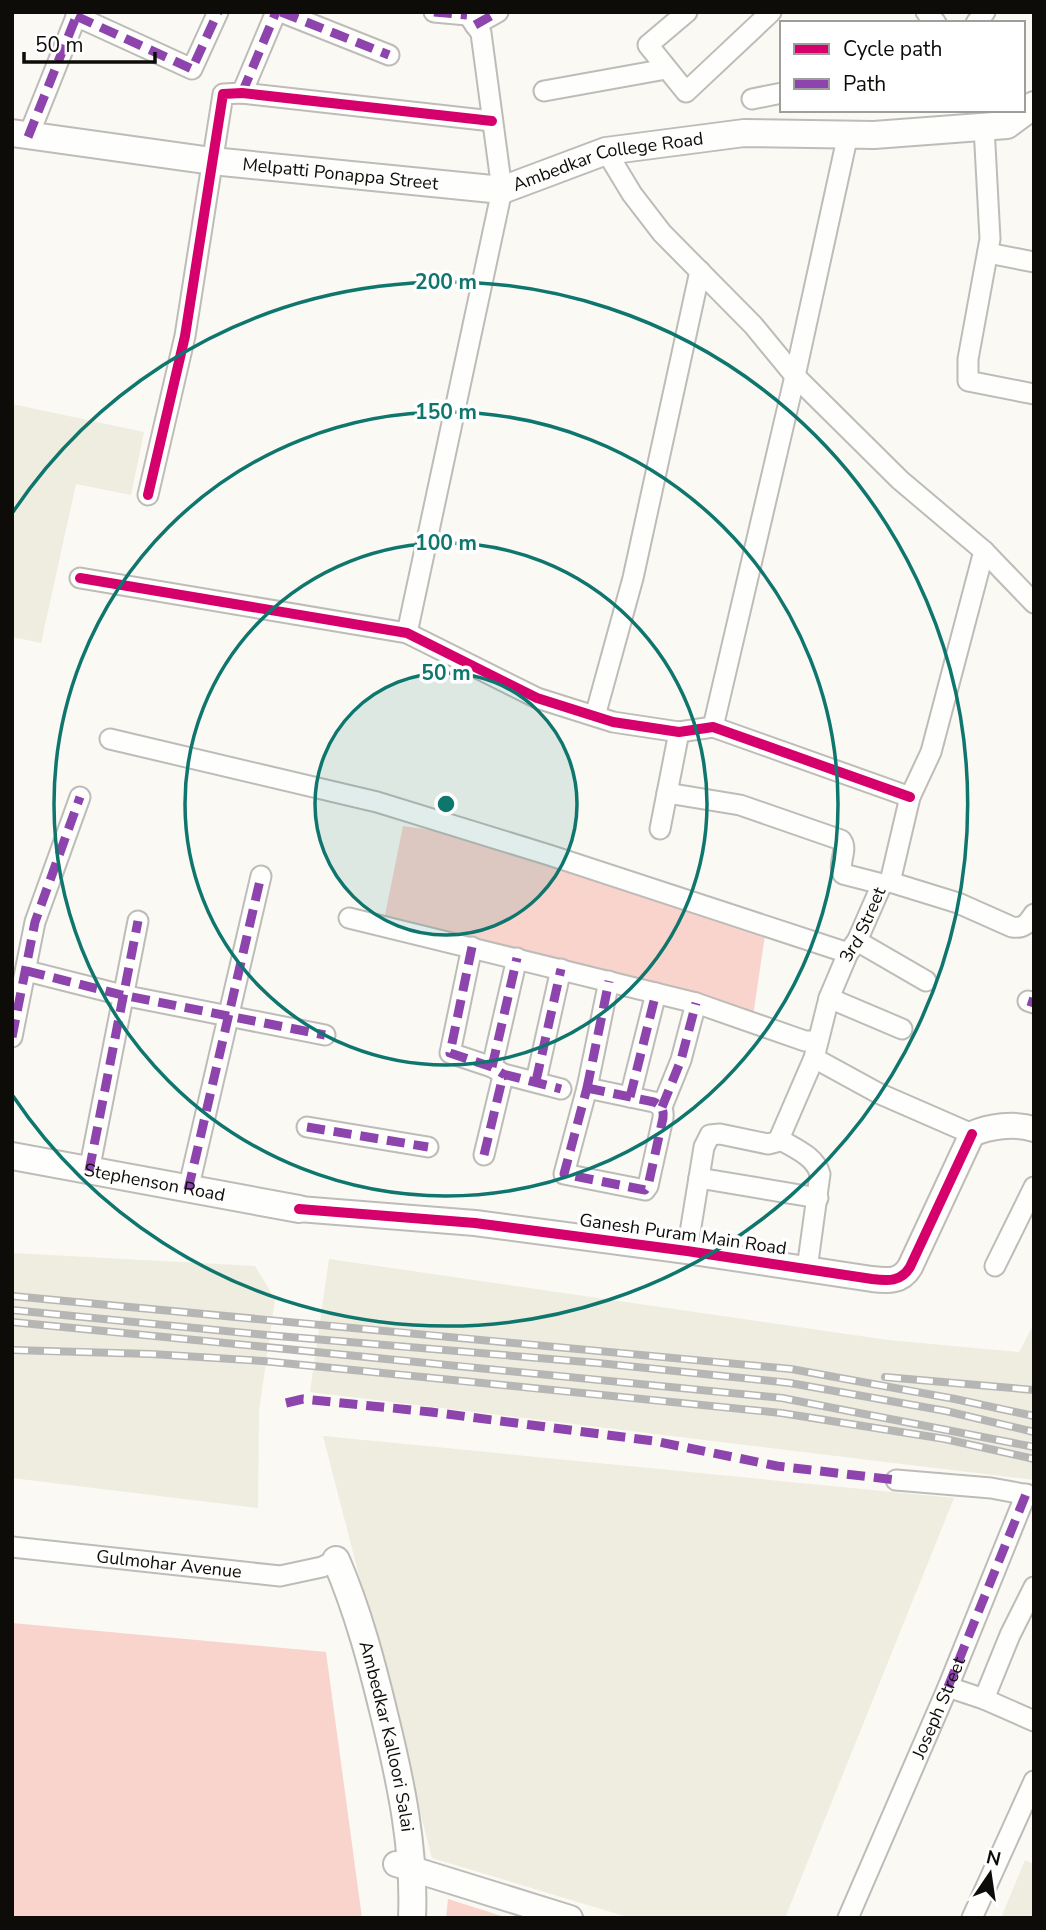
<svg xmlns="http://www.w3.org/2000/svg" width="1046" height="1930" font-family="'Nunito Sans',sans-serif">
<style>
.built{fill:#efece0}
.green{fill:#f9d4cd}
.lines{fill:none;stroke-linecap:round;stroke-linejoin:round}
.minor-casing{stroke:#bebcb8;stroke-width:23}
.tertiary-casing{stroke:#bebcb8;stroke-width:28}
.secondary-casing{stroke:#bebcb8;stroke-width:30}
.minor{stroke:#fefefd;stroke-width:19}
.tertiary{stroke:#fefefd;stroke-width:24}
.secondary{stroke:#fefefd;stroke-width:26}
.rail-casing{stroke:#b6b6b5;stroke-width:8}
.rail{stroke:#fff;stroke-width:5;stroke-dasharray:16;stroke-linecap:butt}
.quiet{stroke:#8e44ad;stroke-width:9;stroke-dasharray:18 9;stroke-linecap:butt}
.cycleway-casing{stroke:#fff;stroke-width:15}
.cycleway{stroke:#d6006c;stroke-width:10}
.ring{fill:none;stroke:#0f766e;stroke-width:3.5}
.labels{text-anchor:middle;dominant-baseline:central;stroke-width:7;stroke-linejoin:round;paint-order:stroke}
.street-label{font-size:18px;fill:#0d0c09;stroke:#fff}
.centre{fill:#0f766e;stroke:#fff;stroke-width:3.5}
.ring-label{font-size:21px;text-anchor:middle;font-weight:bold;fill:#0f766e;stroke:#fff;stroke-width:7;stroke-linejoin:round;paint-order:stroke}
</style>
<rect width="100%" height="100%" fill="#faf9f3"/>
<g class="built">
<polygon points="12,404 144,432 131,495 76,484 41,643 12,637"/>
<polygon points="12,1253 255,1266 275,1299 259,1411 258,1508 12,1478"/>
<polygon points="329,1259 888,1340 1019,1352 1034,1324 1034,1480 310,1392"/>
<polygon points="323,1436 954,1498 785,1918 631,1918 432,1858"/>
<polygon points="1025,1860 1034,1864 1034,1918 1001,1918"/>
</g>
<g class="green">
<polygon points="403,826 439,831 765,935 753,1016 384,920"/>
<polygon points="12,1623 326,1652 362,1918 12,1918"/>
<polygon points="448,1899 508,1918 446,1918"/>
</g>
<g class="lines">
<g class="minor-casing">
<g id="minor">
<polyline points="281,12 389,55"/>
<polyline points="434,12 467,15"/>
<polyline points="687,12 648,45 686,92 771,12"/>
<polyline points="926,12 936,23"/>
<polyline points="76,16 192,69 218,12"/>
<polyline points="976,23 985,12"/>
<polyline points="475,25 498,12"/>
<polyline points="544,91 666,69"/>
<polyline points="242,93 276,12"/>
<polyline points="752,99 782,93"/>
<polyline points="984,127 990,239 968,359 968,381 1034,394"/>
<polyline points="28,137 78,12"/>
<polyline points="606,151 632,194 662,233 753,325 795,376 900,480 984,551 1034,603"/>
<polyline points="988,253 1034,262"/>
<polyline points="148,495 185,336 223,94 242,93 492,121"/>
<polyline points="80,578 407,633 537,698 613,722 679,732 713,727 910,797"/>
<polyline points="407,633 502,190 481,33 466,12"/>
<polyline points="595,716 633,578 700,271"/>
<polyline points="713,727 795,376 848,134"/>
<polyline points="110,739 377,802 549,855 848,953"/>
<path d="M667 793 740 805 841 840C849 850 837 863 843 874L882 884"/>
<polyline points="660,829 679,732"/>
<path d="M890 882 958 903 1012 927C1024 929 1028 923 1034 914"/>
<polyline points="349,918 696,1003 805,1041 818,1041"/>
<polyline points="857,941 926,981"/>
<polyline points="472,947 450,1053 492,1067 505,1075"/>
<polyline points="27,971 122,995 325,1035"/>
<polyline points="829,998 902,1029"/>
<polyline points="1028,1001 1034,1003"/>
<polyline points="12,1037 35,922 80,797"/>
<polyline points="814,1058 878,1093 972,1134"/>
<polyline points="492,1067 517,958"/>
<polyline points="536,1081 561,969"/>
<path d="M587 1088 654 1102C662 1106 664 1110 663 1118L648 1186 645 1190 564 1174Z"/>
<polyline points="587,1088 609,981"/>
<polyline points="630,1097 656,993"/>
<polyline points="662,1107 681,1060 696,1003"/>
<polyline points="307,1127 428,1147"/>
<path id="s1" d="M779 1139 814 1058 829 998 848 953 857 941 882 884 890 882 910 797 931 752 984 551"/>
<path d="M779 1139C794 1148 815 1156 820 1174L807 1269"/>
<polyline points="484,1155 503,1076 507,1075 561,1089"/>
<polyline points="89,1171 138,921"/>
<polyline points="699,1178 818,1198"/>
<polyline points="188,1190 261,876"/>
<polyline points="687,1251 704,1147 710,1135 720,1134 768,1144 776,1142 779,1139"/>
<polyline points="995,1266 1034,1187"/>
<polyline points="896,1480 991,1488 1034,1496"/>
<path id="s2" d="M12 1547 280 1576 322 1567 336 1560"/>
<polyline points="948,1687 984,1699 1034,1721"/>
<polyline points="984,1699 1010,1635 1034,1587"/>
<path id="s3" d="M848 1918 948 1687 1026 1494"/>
<polyline points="972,1918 1034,1781"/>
</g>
</g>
<g class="tertiary-casing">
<g id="tertiary">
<path d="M299 1209 475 1223 687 1251 872 1279C888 1281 901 1282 910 1267L972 1134C990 1126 1014 1123 1034 1129"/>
<polyline points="396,1864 570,1918"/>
</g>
</g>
<g class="secondary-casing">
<g id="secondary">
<path id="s4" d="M12 133 212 161 502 190 606 151 744 133 874 135 1007 125 1034 105"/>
<path id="s5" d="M12 1156 299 1209"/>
<path id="s6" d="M336 1560C358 1611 372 1664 385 1718 401 1783 415 1850 412 1918"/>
</g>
</g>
<use href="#minor" class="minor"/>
<use href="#tertiary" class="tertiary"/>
<use href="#secondary" class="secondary"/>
<g class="rail-casing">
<g id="rail">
<polyline points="12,1296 791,1369 955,1399 1034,1416"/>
<polyline points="12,1310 266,1335 598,1363 790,1383 946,1411 1034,1432"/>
<polyline points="12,1322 782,1398 1034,1447"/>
<polyline points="12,1350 151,1354 263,1361 781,1413 945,1439 1034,1459"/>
<polyline points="885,1377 1034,1390"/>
</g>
</g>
<use href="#rail" class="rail"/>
<g class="quiet">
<polyline points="281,12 389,55"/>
<polyline points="434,12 467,15"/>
<polyline points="76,16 192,69 218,12"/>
<polyline points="475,25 498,12"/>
<polyline points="242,93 276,12"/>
<polyline points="28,137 78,12"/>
<polyline points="472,947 450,1053 492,1067 505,1075"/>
<polyline points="27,971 122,995 325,1035"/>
<polyline points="1028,1001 1034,1003"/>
<polyline points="12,1037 35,922 80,797"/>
<polyline points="492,1067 517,958"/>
<polyline points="536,1081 561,969"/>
<path d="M587 1088 654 1102C662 1106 664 1110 663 1118L648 1186 645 1190 564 1174Z"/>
<polyline points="587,1088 609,981"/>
<polyline points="630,1097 656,993"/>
<polyline points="662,1107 681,1060 696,1003"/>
<polyline points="307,1127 428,1147"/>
<polyline points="484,1155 503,1076 507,1075 561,1089"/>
<polyline points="89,1171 138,921"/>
<polyline points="188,1190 261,876"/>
<polyline points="286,1403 303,1399 431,1412 654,1441 777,1466 896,1480"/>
<polyline points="948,1687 1026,1494"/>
</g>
<g class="cycleway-casing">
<g id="cycleway">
<polyline points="148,495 185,336 223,94 242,93 492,121"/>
<polyline points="80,578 407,633 537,698 613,722 679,732 713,727 910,797"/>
<path d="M299 1209 475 1223 687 1251 872 1279C888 1281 901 1282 910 1267L972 1134"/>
</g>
</g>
<use href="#cycleway" class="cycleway"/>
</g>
<circle cx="446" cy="804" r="131" fill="#0f766e" fill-opacity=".12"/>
<g class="ring">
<circle cx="446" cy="804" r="131"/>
<circle cx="446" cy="804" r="261"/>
<circle cx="446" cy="804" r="392"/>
<path d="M13 512A522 522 0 1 1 13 1096"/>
</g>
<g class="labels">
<g class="street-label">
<text stroke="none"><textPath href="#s4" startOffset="604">Ambedkar College Road</textPath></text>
<text stroke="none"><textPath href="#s4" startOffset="331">Melpatti Ponappa Street</textPath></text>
<text stroke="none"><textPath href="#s1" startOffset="231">3rd Street</textPath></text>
<text stroke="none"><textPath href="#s5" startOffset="145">Stephenson Road</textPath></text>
<text transform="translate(683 1234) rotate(8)">Ganesh Puram Main Road</text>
<text stroke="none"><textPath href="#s2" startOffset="158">Gulmohar Avenue</textPath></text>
<text stroke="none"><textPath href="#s3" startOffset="229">Joseph Street</textPath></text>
<text stroke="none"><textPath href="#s6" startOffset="184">Ambedkar Kalloori Salai</textPath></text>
</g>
</g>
<circle cx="446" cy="804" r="10" class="centre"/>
<g class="ring-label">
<text x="446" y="289">200 m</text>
<text x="446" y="419">150 m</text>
<text x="446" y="550">100 m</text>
<text x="446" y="680">50 m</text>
</g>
<rect width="1046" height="1930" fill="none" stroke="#0d0c09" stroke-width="28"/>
<rect x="780" y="21" width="245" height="91" fill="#ffffff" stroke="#9e9e9d" stroke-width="2"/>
<rect x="794" y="44" width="35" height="10" fill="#d6006c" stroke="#9e9e9d" stroke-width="2"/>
<text x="843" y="56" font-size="21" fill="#0d0c09">Cycle path</text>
<rect x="794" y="79" width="35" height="10" fill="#8e44ad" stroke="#9e9e9d" stroke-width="2"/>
<text x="843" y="91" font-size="21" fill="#0d0c09">Path</text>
<g transform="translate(990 1874) rotate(13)" stroke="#ffffff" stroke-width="5" paint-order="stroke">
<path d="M0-5L12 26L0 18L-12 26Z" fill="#0d0c09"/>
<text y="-10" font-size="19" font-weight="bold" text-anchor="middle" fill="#0d0c09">N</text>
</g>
<path d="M24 52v10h131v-10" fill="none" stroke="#0d0c09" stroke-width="3.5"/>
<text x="35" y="52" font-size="21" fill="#0d0c09" stroke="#ffffff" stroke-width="5" paint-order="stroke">50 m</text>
</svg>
